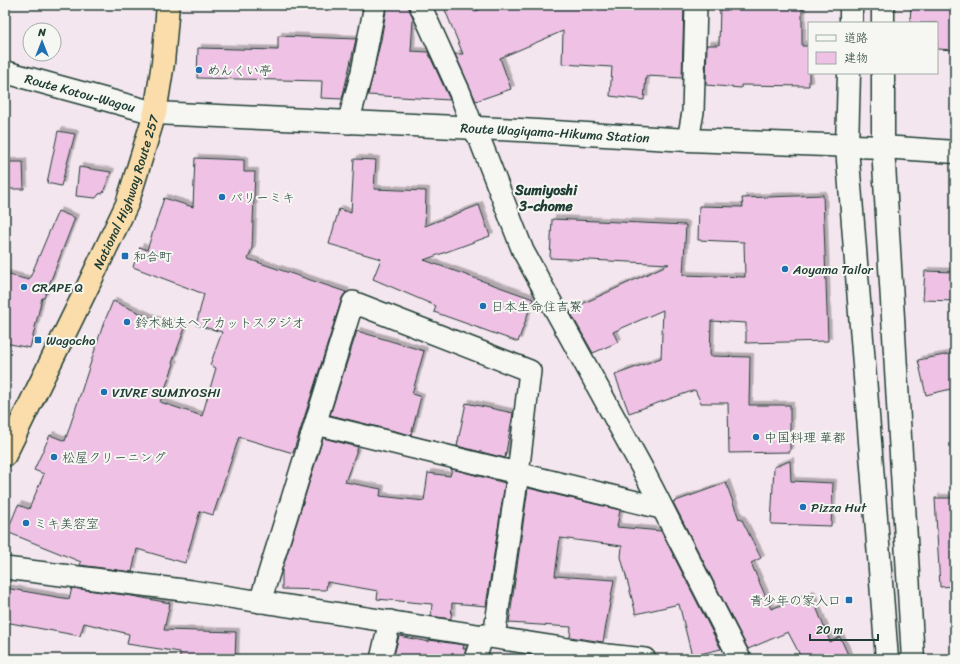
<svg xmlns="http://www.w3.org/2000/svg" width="960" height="664" font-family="Sriracha,'Klee One',sans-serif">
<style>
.building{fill:#efc1e5;stroke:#1f3d34;filter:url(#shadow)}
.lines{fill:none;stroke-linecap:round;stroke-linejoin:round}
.minor-casing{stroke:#1f3d34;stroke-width:24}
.tertiary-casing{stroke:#1f3d34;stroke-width:25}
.secondary-casing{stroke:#1f3d34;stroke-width:25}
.trunk-casing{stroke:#1f3d34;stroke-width:25}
.minor{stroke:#f6f6f2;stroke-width:21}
.tertiary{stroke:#f6f6f2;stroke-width:22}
.secondary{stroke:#f6f6f2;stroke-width:22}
.trunk{stroke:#faddab;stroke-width:22}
.poi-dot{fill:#1f6fb2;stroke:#f6f6f2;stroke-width:1.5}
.labels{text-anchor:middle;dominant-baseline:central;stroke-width:4;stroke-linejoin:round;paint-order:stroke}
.poi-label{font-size:13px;fill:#1f3d34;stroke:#f6f6f2;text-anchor:start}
.street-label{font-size:13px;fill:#1f3d34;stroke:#f6f6f2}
.neighbourhood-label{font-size:14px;font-weight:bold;fill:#1f3d34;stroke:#f6f6f2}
</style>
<defs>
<filter id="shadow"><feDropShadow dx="3.5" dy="-3.5" stdDeviation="0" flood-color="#0004"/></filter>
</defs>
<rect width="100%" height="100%" fill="#f4e6ee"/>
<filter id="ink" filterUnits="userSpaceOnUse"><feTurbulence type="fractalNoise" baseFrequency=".025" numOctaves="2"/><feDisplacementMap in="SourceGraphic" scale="8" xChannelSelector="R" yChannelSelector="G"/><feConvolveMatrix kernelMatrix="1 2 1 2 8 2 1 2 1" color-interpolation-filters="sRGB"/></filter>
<g filter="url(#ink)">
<g class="building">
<polygon points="387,5 408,5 413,19 411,51 428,52 450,100 368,95 381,40"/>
<polygon points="443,5 472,5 474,12 490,5 684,5 682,78 646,76 644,100 610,96 612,67 562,64 563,31 500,58 511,89 476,101 455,54 463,54"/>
<polygon points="720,5 802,5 802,46 809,46 809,86 741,85 741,88 706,85 707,45 719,45"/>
<polygon points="911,5 955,5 955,50 937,49 937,23 910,23"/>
<polygon points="278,36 356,39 342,99 321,98 322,81 197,78 198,48 278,50"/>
<polygon points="58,131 75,134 61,186 47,183"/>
<polygon points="195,158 244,160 244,172 255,172 252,248 248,259 346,292 342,298 293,453 239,437 213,515 200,511 185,563 137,549 132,572 80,565 81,562 7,532 18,505 29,509 44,474 34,470 50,435 65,441 103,325 113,301 162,323 163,320 185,328 172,363 174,364 160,402 202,416 216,368 210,365 222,332 196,325 204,294 133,267 140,247 147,250 164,198 193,207"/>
<polygon points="354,159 376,160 374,189 426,191 425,226 479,205 490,236 424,260 533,299 518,342 434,312 436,306 373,279 381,259 329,244 339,209 351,213"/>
<polygon points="5,162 23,162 24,189 5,189"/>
<polygon points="79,167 111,172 103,193 99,194 96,198 76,196"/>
<polygon points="823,195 828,341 746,343 746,323 711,321 710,356 750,357 749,405 790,405 790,452 729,453 728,403 701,403 695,390 629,413 615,375 661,358 663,310 613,332 618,342 593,353 569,310 669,264 550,258 552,219 686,225 683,275 745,277 744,242 698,240 699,206 743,207 742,198"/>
<polygon points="58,211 75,218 44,298 42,298 30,348 5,343 5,274 29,280"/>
<polygon points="925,271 955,272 955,301 923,300"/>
<polygon points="357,331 424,351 412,394 421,397 411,435 330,415"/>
<polygon points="955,353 955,388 926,395 918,360"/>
<polygon points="466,403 513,413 505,458 457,446"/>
<polygon points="323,438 358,447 345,482 381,489 380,496 424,501 428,473 450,476 452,469 505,483 486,606 452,603 451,619 431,616 432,604 377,599 378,591 327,582 326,590 282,589 282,570"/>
<polygon points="790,461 791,481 833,483 831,526 771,524 774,467"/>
<polygon points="726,483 739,519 741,518 761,558 751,563 771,609 811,594 830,642 840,637 850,659 796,659 801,657 788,632 748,649 673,502"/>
<polygon points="528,488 620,510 617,527 661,531 721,649 692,656 679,604 636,614 621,557 622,546 560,538 555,576 614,580 603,642 570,637 571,627 509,623"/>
<polygon points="935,498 955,498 955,586 940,587"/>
<polygon points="5,588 69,599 72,588 132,596 170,603 164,630 236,632 235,659 180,658 180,652 127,644 129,634 84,623 80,636 5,622"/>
<polygon points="399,636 429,642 429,640 464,645 463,649 466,649 463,659 393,659"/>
</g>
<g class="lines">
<g class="minor-casing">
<g id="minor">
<polyline points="420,5 460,93 473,128 480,140 523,251 641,466 740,659"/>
<polyline points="348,123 362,72 375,5"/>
<polyline points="688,140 693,112 696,5"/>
<polyline points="316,424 661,508"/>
<polyline points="5,568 191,591 607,655 645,659"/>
<polyline points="260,602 353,302 530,371 518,474 494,637"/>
<polyline points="381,659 390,621"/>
<polyline points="475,659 483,635"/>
</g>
</g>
<g class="tertiary-casing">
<g id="tertiary">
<polyline points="851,23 851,5"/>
<polyline points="883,23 883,5"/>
<polyline points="849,73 847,147 887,659"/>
<polyline points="883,73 883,147 913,659"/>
</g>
</g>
<g class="secondary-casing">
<g id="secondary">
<path id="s1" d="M5 72 155 113 520 130 688 140 883 147 955 152"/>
</g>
</g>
<g class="trunk-casing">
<g id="trunk">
<path id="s2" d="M5 455 88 286 127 204 155 113 163 63 168 5"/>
</g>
</g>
<use href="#minor" class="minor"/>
<use href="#tertiary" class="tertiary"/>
<use href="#secondary" class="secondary"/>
<use href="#trunk" class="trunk"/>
</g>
</g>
<g class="poi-dot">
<circle cx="199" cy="70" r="4"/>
<circle cx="222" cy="197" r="4"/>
<rect x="121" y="252" width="8" height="8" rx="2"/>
<circle cx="785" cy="269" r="4"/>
<circle cx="24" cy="287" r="4"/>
<circle cx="483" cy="306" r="4"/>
<circle cx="127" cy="322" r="4"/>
<rect x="34" y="336" width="8" height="8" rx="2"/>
<circle cx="104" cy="392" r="4"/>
<circle cx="756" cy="437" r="4"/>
<circle cx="54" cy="457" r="4"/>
<circle cx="803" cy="507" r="4"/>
<circle cx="26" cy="523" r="4"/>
<rect x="845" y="596" width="8" height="8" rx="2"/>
</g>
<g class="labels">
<g class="poi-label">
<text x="207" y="70">めんくい亭</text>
<text x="230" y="197">パリーミキ</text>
<text x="133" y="256">和合町</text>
<text x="793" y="269">Aoyama Tailor</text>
<text x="32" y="287">CRAPE Q</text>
<text x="491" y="306">日本生命住吉寮</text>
<text x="135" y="322">鈴木純夫ヘアカットスタジオ</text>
<text x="46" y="340">Wagocho</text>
<text x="112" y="392">VIVRE SUMIYOSHI</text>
<text x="764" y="437">中国料理 華都</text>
<text x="62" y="457">松屋クリーニング</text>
<text x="811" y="507">Pizza Hut</text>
<text x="34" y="523">ミキ美容室</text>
<text x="841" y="600" text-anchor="end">青少年の家入口</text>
</g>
<g class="street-label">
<text stroke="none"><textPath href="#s1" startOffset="78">Route Kotou-Wagou</textPath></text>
<text stroke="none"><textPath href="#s1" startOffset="556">Route Wagiyama-Hikuma Station</textPath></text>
<text stroke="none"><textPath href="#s2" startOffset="290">National Highway Route 257</textPath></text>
</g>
<g class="neighbourhood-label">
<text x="546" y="190">Sumiyoshi<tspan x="546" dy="16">3-chome</tspan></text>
</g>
</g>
<rect width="960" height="664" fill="none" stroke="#f6f6f2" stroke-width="20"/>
<rect x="10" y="10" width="940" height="644" fill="none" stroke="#1f3d34" stroke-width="1.5" filter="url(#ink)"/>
<rect x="808" y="22" width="130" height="52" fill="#f6f6f2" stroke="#a0aca6"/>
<rect x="816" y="35" width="20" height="6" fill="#f6f6f2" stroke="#a0aca6"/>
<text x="844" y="42" font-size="12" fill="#1f3d34">道路</text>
<rect x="816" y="52" width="20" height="12" fill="#efc1e5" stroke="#a0aca6"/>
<text x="844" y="62" font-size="12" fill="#1f3d34">建物</text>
<g transform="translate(42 42)"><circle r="19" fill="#f6f6f2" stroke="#a0aca6"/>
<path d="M0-3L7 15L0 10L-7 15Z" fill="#1f6fb2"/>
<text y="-6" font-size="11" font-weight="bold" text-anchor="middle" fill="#1f3d34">N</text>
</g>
<path d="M810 634v6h68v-6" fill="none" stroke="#1f3d34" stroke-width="2"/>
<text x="816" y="634" font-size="12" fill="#1f3d34" stroke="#f6f6f2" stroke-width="3" paint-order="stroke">20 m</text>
</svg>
